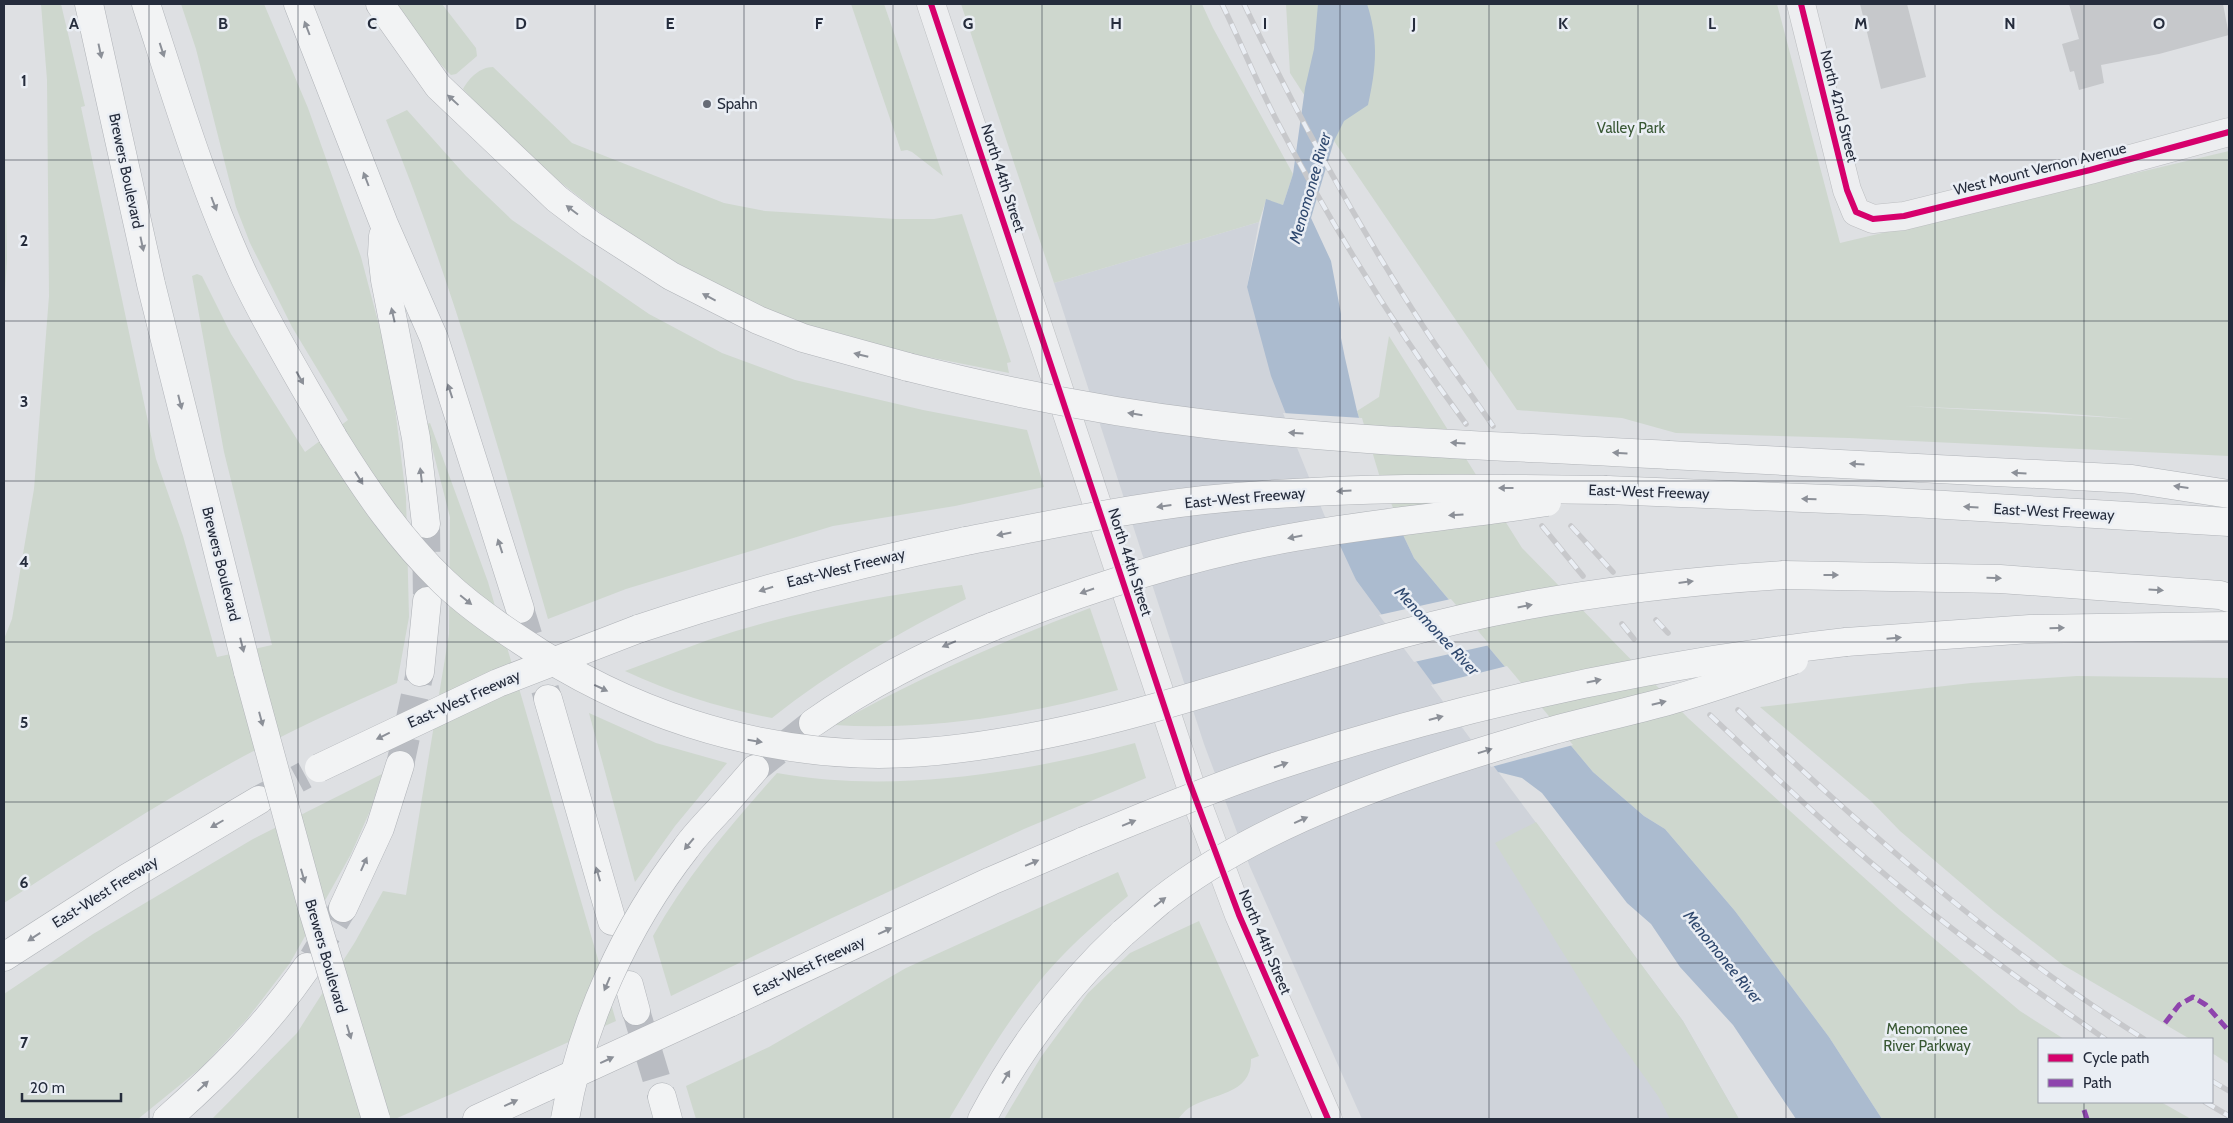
<svg xmlns="http://www.w3.org/2000/svg" width="2233" height="1123" font-family="Cabin,sans-serif">
<style>
.built{fill:#cfd3da}
.green{fill:#ced7ce;fill-rule:evenodd}
.water{fill:#abbbcf}
.pier{fill:#dee0e3}
.building{fill:#c6c8cb}
.lines{fill:none;stroke-linecap:round;stroke-linejoin:round}
.highway-tunnel{stroke:#b9bcc2;stroke-width:28;stroke-dasharray:28 14;stroke-linecap:butt}
.minor-casing{stroke:#bcbec1;stroke-width:29}
.highway-casing{stroke:#b0b3b8;stroke-width:29}
.minor{stroke:#edeef0;stroke-width:28}
.highway{stroke:#f2f3f4;stroke-width:28}
.rail-casing{stroke:#c7c8cb;stroke-width:5.5}
.rail{stroke:#eaeef4;stroke-width:4;stroke-dasharray:11;stroke-linecap:butt}
.highway-bridge-casing{stroke:#b0b3b8;stroke-width:29;stroke-linecap:butt}
.highway-bridge{stroke:#f2f3f4;stroke-width:28}
.quiet{stroke:#8e44ad;stroke-width:5;stroke-dasharray:10 5;stroke-linecap:butt}
.cycleway-casing{stroke:#eaeef4;stroke-width:9}
.cycleway{stroke:#d6006c;stroke-width:6}
.oneway{fill:#8c9098}
.grid{fill:none;stroke:#252c3c;stroke-width:1;stroke-opacity:0.55}
.poi-dot{fill:#666b76;stroke:#eaeef4;stroke-width:2}
.labels{text-anchor:middle;dominant-baseline:central;stroke-width:5;stroke-linejoin:round;paint-order:stroke}
.poi-label{font-size:15px;fill:#252c3c;stroke:#eaeef4;text-anchor:start}
.street-label{font-size:15px;fill:#252c3c;stroke:#eaeef4}
.park-label{font-size:15px;fill:#385733;stroke:#eaeef4}
.water-label{font-size:16px;font-style:italic;fill:#30496f;stroke:#eaeef4}
.grid-label{font-size:16px;text-anchor:middle;font-weight:bold;fill:#252c3c;stroke:#eaeef4;stroke-width:5;stroke-linejoin:round;paint-order:stroke}
</style>
<rect width="100%" height="100%" fill="#dee0e3"/>
<polygon class="built" points="1259,222 1247,287 1356,580 1683,1021 1739,1119 1362,1119 1250,867 1204,744 1054,283"/>
<g class="green">
<path d="M41 4H61L85 106 81 107 156 459 183 536 217 657 272 645 224 452 192 276 197 274 202 276 231 334 305 452 348 420 292 327 250 243 236 207 196 49 181 4H264L308 108 361 257 390 367 406 497 409 617 397 683C342 707 286 733 233 762 155 805 79 855 4 903V639L12 619 34 489 49 296 47 80Z"/>
<path d="M398 4H442L476 48 477 56 456 74 451 75C435 58 401 26 398 4Z"/>
<polygon points="851,4 884,4 943,176 912,152 907,150 901,151"/>
<polygon points="961,4 1202,4 1213,28 1293,174 1283,205 1266,200 1259,222 1054,283"/>
<path d="M1286 4H1777L1840 243 2229 151V456L1849 438 1676 433 1622 418 1517 410 1334 141 1290 73ZM1903 406 2045 412 2134 419Z"/>
<path d="M493 67 572 143 724 203 765 211 896 219H934L962 214 1011 362 1007 363 1009 373C945 360 880 349 817 329 785 318 754 303 724 288 624 238 538 172 463 89 469 78 480 67 493 67Z"/>
<polygon points="4,84 7,259 4,310"/>
<path d="M407 110 466 176 512 220 649 314 722 353 795 380 923 410 1027 430 1044 487 955 506 833 526 626 589 548 619C499 451 453 282 386 120Z"/>
<polygon points="1389,336 1522,548 1688,718 1780,802 1900,910 2020,1011 2064,1039 2039,1039 2039,1102 2161,1102 2191,1119 1882,1119 1829,1037 1735,911 1665,829 1644,816 1593,772 1414,558 1378,482 1357,411 1379,397"/>
<polygon points="430,423 488,582 616,1021 395,1119 212,1119 297,1033 355,942 383,891 406,895 449,634 450,517 426,424"/>
<path d="M962 585 966 599C897 634 832 670 772 718 721 708 672 693 625 671 653 661 680 650 708 640 790 612 876 597 962 585Z"/>
<path d="M1090 608 1118 690C1026 715 929 731 834 725 916 679 1002 641 1090 608Z"/>
<polygon points="2077,676 2229,678 2229,1064 2212,1053 2212,1039 2190,1039 2063,965 1995,912 1900,831 1872,802 1760,707 1971,683"/>
<polygon points="589,713 656,743 727,763 675,826 635,882"/>
<path d="M1135 743 1146 778 1024 829 832 918 671 996 653 936C687 875 731 825 777 773 892 794 1024 773 1135 743Z"/>
<polygon points="382,774 370,811 351,854 290,963 247,1019 202,1067 138,1119 4,1119 4,994 93,934 253,839"/>
<polygon points="1536,822 1683,1021 1739,1119 1670,1119 1658,1096 1607,1024 1495,843"/>
<path d="M1118 872 1128 896C1095 924 1061 953 1035 987 1002 1029 976 1074 949 1119H696L686 1086 769 1047 906 968Z"/>
<path d="M1199 921 1259 1056 1251 1059C1252 1095 1213 1093 1189 1108 1185 1110 1181 1116 1178 1119H1004L1041 1057 1088 993 1130 953Z"/>
</g>
<path class="water" d="M1318 4H1367C1379 40 1376 69 1368 105L1344 121 1334 141 1311 218 1331 261 1341 314V338L1345 358 1357 411 1378 482 1414 558 1593 772 1644 816 1665 829 1735 911 1829 1037 1882 1119H1796L1733 1025 1680 967 1651 924 1627 903 1542 793 1522 778 1498 772 1356 580 1325 513 1271 376 1247 287 1266 199 1283 205 1293 174 1305 88 1314 49Z"/>
<g class="pier">
<polygon points="1283,413 1362,418 1381,481 1405,534 1336,544"/>
<polygon points="1451,599 1490,645 1414,662 1379,615"/>
<polygon points="1507,666 1573,745 1491,767 1431,685"/>
</g>
<g class="building">
<polygon points="1860,4 1907,4 1926,77 1881,89"/>
<polygon points="2069,4 2223,4 2229,35 2159,54 2101,65 2104,83 2079,90 2074,71 2070,72 2062,44 2079,39"/>
</g>
<g class="lines">
<g class="highway-tunnel">
<polyline points="426,524 427,601"/>
<polyline points="520,609 548,699"/>
<polyline points="400,765 420,672"/>
<polyline points="755,769 813,723"/>
<polyline points="260,799 305,775"/>
<polyline points="313,958 343,908"/>
<polyline points="636,1011 662,1097"/>
</g>
<g class="minor-casing">
<g id="minor">
<polyline points="931,4 1189,781 1239,915 1328,1119"/>
<polyline points="1801,4 1847,190 1856,212 1873,219 1904,216 2090,170 2229,132"/>
</g>
</g>
<g class="highway-casing">
<g id="highway">
<polyline points="89,4 151,284 248,672"/>
<path d="M146 4C176 96 204 190 245 278 271 332 303 384 333 437"/>
<polyline points="298,4 384,224 434,338 520,609"/>
<polyline points="380,4 438,86 557,199 590,224 671,276 758,320 803,338 908,367"/>
<polyline points="383,236 382,254 385,280 416,438 426,524"/>
<polyline points="1669,455 2132,479 2229,494"/>
<polyline points="1607,490 1878,501 2229,522"/>
<polyline points="1783,575 2000,579 2220,595 2229,598"/>
<path d="M638 629C746 593 855 564 966 541"/>
<polyline points="1846,642 2030,629 2229,626"/>
<polyline points="420,672 427,601"/>
<polyline points="548,699 612,921"/>
<path d="M813 723C870 683 929 653 994 626"/>
<polyline points="721,808 755,769"/>
<polyline points="343,908 380,828 400,765"/>
<polyline points="4,957 127,878 259,800"/>
<polyline points="629,985 636,1011"/>
<polyline points="729,1003 991,881 1084,841"/>
<polyline points="662,1097 668,1119"/>
<path d="M167 1119C219 1073 267 1025 307 967"/>
<polyline points="477,1119 546,1087"/>
<path d="M982 1119C1019 1049 1065 987 1123 933"/>
</g>
</g>
<use href="#minor" class="minor"/>
<use href="#highway" class="highway"/>
<g class="rail-casing">
<g id="rail">
<path d="M1222 4C1241 43 1257 83 1277 121 1332 226 1395 328 1466 424"/>
<path d="M1244 4C1297 115 1356 223 1423 326 1445 360 1470 392 1493 426"/>
<polyline points="1542,526 1583,576"/>
<polyline points="1571,526 1613,572"/>
<polyline points="1656,620 1668,633"/>
<polyline points="1622,624 1634,639"/>
<path d="M1738 710C1865 831 1996 946 2144 1039"/>
<path d="M1710 715C1775 776 1840 839 1910 895 1973 947 2039 993 2105 1039"/>
<polyline points="2212,1081 2229,1091"/>
<polyline points="2205,1102 2229,1116"/>
</g>
</g>
<use href="#rail" class="rail"/>
<g class="highway-bridge-casing">
<g id="highway-bridge">
<path d="M908 367C1007 392 1106 412 1207 424 1360 443 1515 446 1669 455"/>
<path d="M333 437C365 489 400 540 444 582 467 604 494 623 520 640 626 712 750 753 879 754 931 754 986 746 1037 736 1162 712 1282 666 1405 633 1528 599 1655 583 1783 575"/>
<path d="M966 541C1045 526 1124 509 1204 500 1338 486 1473 488 1607 490"/>
<path d="M994 626C1091 587 1192 555 1295 537 1379 522 1463 515 1547 502"/>
<polyline points="248,672 313,911 376,1119"/>
<polyline points="319,768 498,683 638,629"/>
<path d="M1084 841C1148 815 1213 787 1280 765 1464 704 1653 664 1846 642"/>
<path d="M1123 933C1136 922 1148 911 1160 901 1263 819 1422 768 1547 732 1587 721 1628 712 1668 701 1711 689 1752 674 1794 660"/>
<polyline points="546,1087 729,1003"/>
<path d="M565 1119C581 1023 626 925 686 848 696 834 709 821 721 808"/>
</g>
</g>
<use href="#highway-bridge" class="highway-bridge"/>
<g class="quiet">
<polyline points="2165,1023 2179,1005 2193,997 2206,1005 2229,1031"/>
<polyline points="2084,1110 2087,1119"/>
</g>
<g class="cycleway-casing">
<g id="cycleway">
<polyline points="931,4 1189,781 1239,915 1328,1119"/>
<polyline points="1801,4 1847,190 1856,212 1873,219 1904,216 2090,170 2229,132"/>
</g>
</g>
<use href="#cycleway" class="cycleway"/>
</g>
<defs><path id="oneway-solid" d="M-6-.8H1V-3.2L6.5 0L1 3.2V.8H-6Z" transform="scale(1.25)"/></defs>
<g class="oneway">
<use href="#oneway-solid" transform="translate(307 28) rotate(-111)"/>
<use href="#oneway-solid" transform="translate(162 50) rotate(72)"/>
<use href="#oneway-solid" transform="translate(100 51) rotate(78)"/>
<use href="#oneway-solid" transform="translate(453 100) rotate(-137)"/>
<use href="#oneway-solid" transform="translate(366 179) rotate(-111)"/>
<use href="#oneway-solid" transform="translate(214 204) rotate(69)"/>
<use href="#oneway-solid" transform="translate(572 210) rotate(-143)"/>
<use href="#oneway-solid" transform="translate(142 244) rotate(78)"/>
<use href="#oneway-solid" transform="translate(709 297) rotate(-152)"/>
<use href="#oneway-solid" transform="translate(393 315) rotate(-103)"/>
<use href="#oneway-solid" transform="translate(861 355) rotate(-166)"/>
<use href="#oneway-solid" transform="translate(300 378) rotate(61)"/>
<use href="#oneway-solid" transform="translate(450 391) rotate(-108)"/>
<use href="#oneway-solid" transform="translate(180 402) rotate(76)"/>
<use href="#oneway-solid" transform="translate(1135 414) rotate(-171)"/>
<use href="#oneway-solid" transform="translate(1296 433) rotate(-176)"/>
<use href="#oneway-solid" transform="translate(1458 443) rotate(-177)"/>
<use href="#oneway-solid" transform="translate(1620 453) rotate(-177)"/>
<use href="#oneway-solid" transform="translate(1857 464) rotate(-177)"/>
<use href="#oneway-solid" transform="translate(2019 473) rotate(-177)"/>
<use href="#oneway-solid" transform="translate(421 475) rotate(-97)"/>
<use href="#oneway-solid" transform="translate(359 478) rotate(58)"/>
<use href="#oneway-solid" transform="translate(2181 487) rotate(-172)"/>
<use href="#oneway-solid" transform="translate(1506 488) rotate(-180)"/>
<use href="#oneway-solid" transform="translate(1344 491) rotate(177)"/>
<use href="#oneway-solid" transform="translate(1809 499) rotate(-178)"/>
<use href="#oneway-solid" transform="translate(1164 506) rotate(172)"/>
<use href="#oneway-solid" transform="translate(1971 507) rotate(-177)"/>
<use href="#oneway-solid" transform="translate(1456 515) rotate(176)"/>
<use href="#oneway-solid" transform="translate(1004 534) rotate(169)"/>
<use href="#oneway-solid" transform="translate(1295 537) rotate(169)"/>
<use href="#oneway-solid" transform="translate(500 546) rotate(-108)"/>
<use href="#oneway-solid" transform="translate(1831 575)"/>
<use href="#oneway-solid" transform="translate(1994 578) rotate(2)"/>
<use href="#oneway-solid" transform="translate(1686 582) rotate(-7)"/>
<use href="#oneway-solid" transform="translate(766 589) rotate(163)"/>
<use href="#oneway-solid" transform="translate(2156 590) rotate(4)"/>
<use href="#oneway-solid" transform="translate(1087 591) rotate(161)"/>
<use href="#oneway-solid" transform="translate(466 600) rotate(39)"/>
<use href="#oneway-solid" transform="translate(1525 606) rotate(-11)"/>
<use href="#oneway-solid" transform="translate(2057 628) rotate(-1)"/>
<use href="#oneway-solid" transform="translate(1894 638) rotate(-5)"/>
<use href="#oneway-solid" transform="translate(949 644) rotate(157)"/>
<use href="#oneway-solid" transform="translate(242 645) rotate(76)"/>
<use href="#oneway-solid" transform="translate(1594 681) rotate(-12)"/>
<use href="#oneway-solid" transform="translate(601 688) rotate(25)"/>
<use href="#oneway-solid" transform="translate(1659 703) rotate(-14)"/>
<use href="#oneway-solid" transform="translate(1436 718) rotate(-15)"/>
<use href="#oneway-solid" transform="translate(261 719) rotate(75)"/>
<use href="#oneway-solid" transform="translate(383 736) rotate(154)"/>
<use href="#oneway-solid" transform="translate(755 741) rotate(9)"/>
<use href="#oneway-solid" transform="translate(1485 751) rotate(-17)"/>
<use href="#oneway-solid" transform="translate(1281 765) rotate(-19)"/>
<use href="#oneway-solid" transform="translate(1301 820) rotate(-24)"/>
<use href="#oneway-solid" transform="translate(1129 823) rotate(-22)"/>
<use href="#oneway-solid" transform="translate(217 824) rotate(150)"/>
<use href="#oneway-solid" transform="translate(689 844) rotate(130)"/>
<use href="#oneway-solid" transform="translate(1032 863) rotate(-23)"/>
<use href="#oneway-solid" transform="translate(364 864) rotate(-66)"/>
<use href="#oneway-solid" transform="translate(598 874) rotate(-106)"/>
<use href="#oneway-solid" transform="translate(303 876) rotate(74)"/>
<use href="#oneway-solid" transform="translate(1160 902) rotate(-38)"/>
<use href="#oneway-solid" transform="translate(885 931) rotate(-25)"/>
<use href="#oneway-solid" transform="translate(34 937) rotate(147)"/>
<use href="#oneway-solid" transform="translate(607 984) rotate(113)"/>
<use href="#oneway-solid" transform="translate(349 1032) rotate(73)"/>
<use href="#oneway-solid" transform="translate(607 1060) rotate(-25)"/>
<use href="#oneway-solid" transform="translate(1006 1077) rotate(-59)"/>
<use href="#oneway-solid" transform="translate(203 1086) rotate(-43)"/>
<use href="#oneway-solid" transform="translate(511 1103) rotate(-25)"/>
</g>
<path class="grid" d="M149 4V1119M298 4V1119M447 4V1119M595 4V1119M744 4V1119M893 4V1119M1042 4V1119M1191 4V1119M1340 4V1119M1489 4V1119M1638 4V1119M1786 4V1119M1935 4V1119M2084 4V1039M4 160H2229M4 321H2229M4 481H2229M4 642H2229M4 802H2229M4 963H2229M2084 1102V1119"/>
<circle class="poi-dot" cx="707" cy="104" r="5"/>
<g class="labels">
<g class="poi-label">
<text x="717" y="104">Spahn</text>
</g>
<g class="street-label">
<text transform="translate(1839 106) rotate(76)">North 42nd Street</text>
<text transform="translate(2040 169) rotate(-14)">West Mount Vernon Avenue</text>
<text transform="translate(126 171) rotate(78)">Brewers Boulevard</text>
<text transform="translate(1003 178) rotate(72)">North 44th Street</text>
<text transform="translate(1649 492) rotate(2)">East-West Freeway</text>
<text transform="translate(1245 498) rotate(-5)">East-West Freeway</text>
<text transform="translate(2054 512) rotate(3)">East-West Freeway</text>
<text transform="translate(1130 562) rotate(72)">North 44th Street</text>
<text transform="translate(221 564) rotate(76)">Brewers Boulevard</text>
<text transform="translate(846 568) rotate(-14)">East-West Freeway</text>
<text transform="translate(464 699) rotate(-24)">East-West Freeway</text>
<text transform="translate(105 892) rotate(-32)">East-West Freeway</text>
<text transform="translate(1265 942) rotate(67)">North 44th Street</text>
<text transform="translate(326 956) rotate(74)">Brewers Boulevard</text>
<text transform="translate(809 966) rotate(-25)">East-West Freeway</text>
</g>
<g class="park-label">
<text x="1631" y="128">Valley Park</text>
<text x="1927" y="1029">Menomonee<tspan x="1927" dy="17">River Parkway</tspan></text>
</g>
<g class="water-label">
<text transform="translate(1310 188) rotate(-74)">Menomonee River</text>
<text transform="translate(1437 631) rotate(47)">Menomonee River</text>
<text transform="translate(1723 957) rotate(51)">Menomonee River</text>
</g>
</g>
<g class="grid-label">
<text x="74" y="29">A</text>
<text x="223" y="29">B</text>
<text x="372" y="29">C</text>
<text x="521" y="29">D</text>
<text x="670" y="29">E</text>
<text x="819" y="29">F</text>
<text x="968" y="29">G</text>
<text x="1116" y="29">H</text>
<text x="1265" y="29">I</text>
<text x="1414" y="29">J</text>
<text x="1563" y="29">K</text>
<text x="1712" y="29">L</text>
<text x="1861" y="29">M</text>
<text x="2010" y="29">N</text>
<text x="2159" y="29">O</text>
<text x="24" y="86">1</text>
<text x="24" y="246">2</text>
<text x="24" y="407">3</text>
<text x="24" y="567">4</text>
<text x="24" y="728">5</text>
<text x="24" y="888">6</text>
<text x="24" y="1048">7</text>
</g>
<rect width="2233" height="1123" fill="none" stroke="#252c3c" stroke-width="10"/>
<rect x="2038" y="1038" width="175" height="65" fill="#eaeef4" stroke="#9ba0aa"/>
<rect x="2048" y="1054" width="25" height="8" fill="#d6006c" stroke="#9ba0aa"/>
<text x="2083" y="1063" font-size="15" fill="#252c3c">Cycle path</text>
<rect x="2048" y="1079" width="25" height="8" fill="#8e44ad" stroke="#9ba0aa"/>
<text x="2083" y="1088" font-size="15" fill="#252c3c">Path</text>
<path d="M22 1093v8h99v-8" fill="none" stroke="#252c3c" stroke-width="2.5"/>
<text x="30" y="1093" font-size="15" fill="#252c3c" stroke="#eaeef4" stroke-width="4" paint-order="stroke">20 m</text>
</svg>
